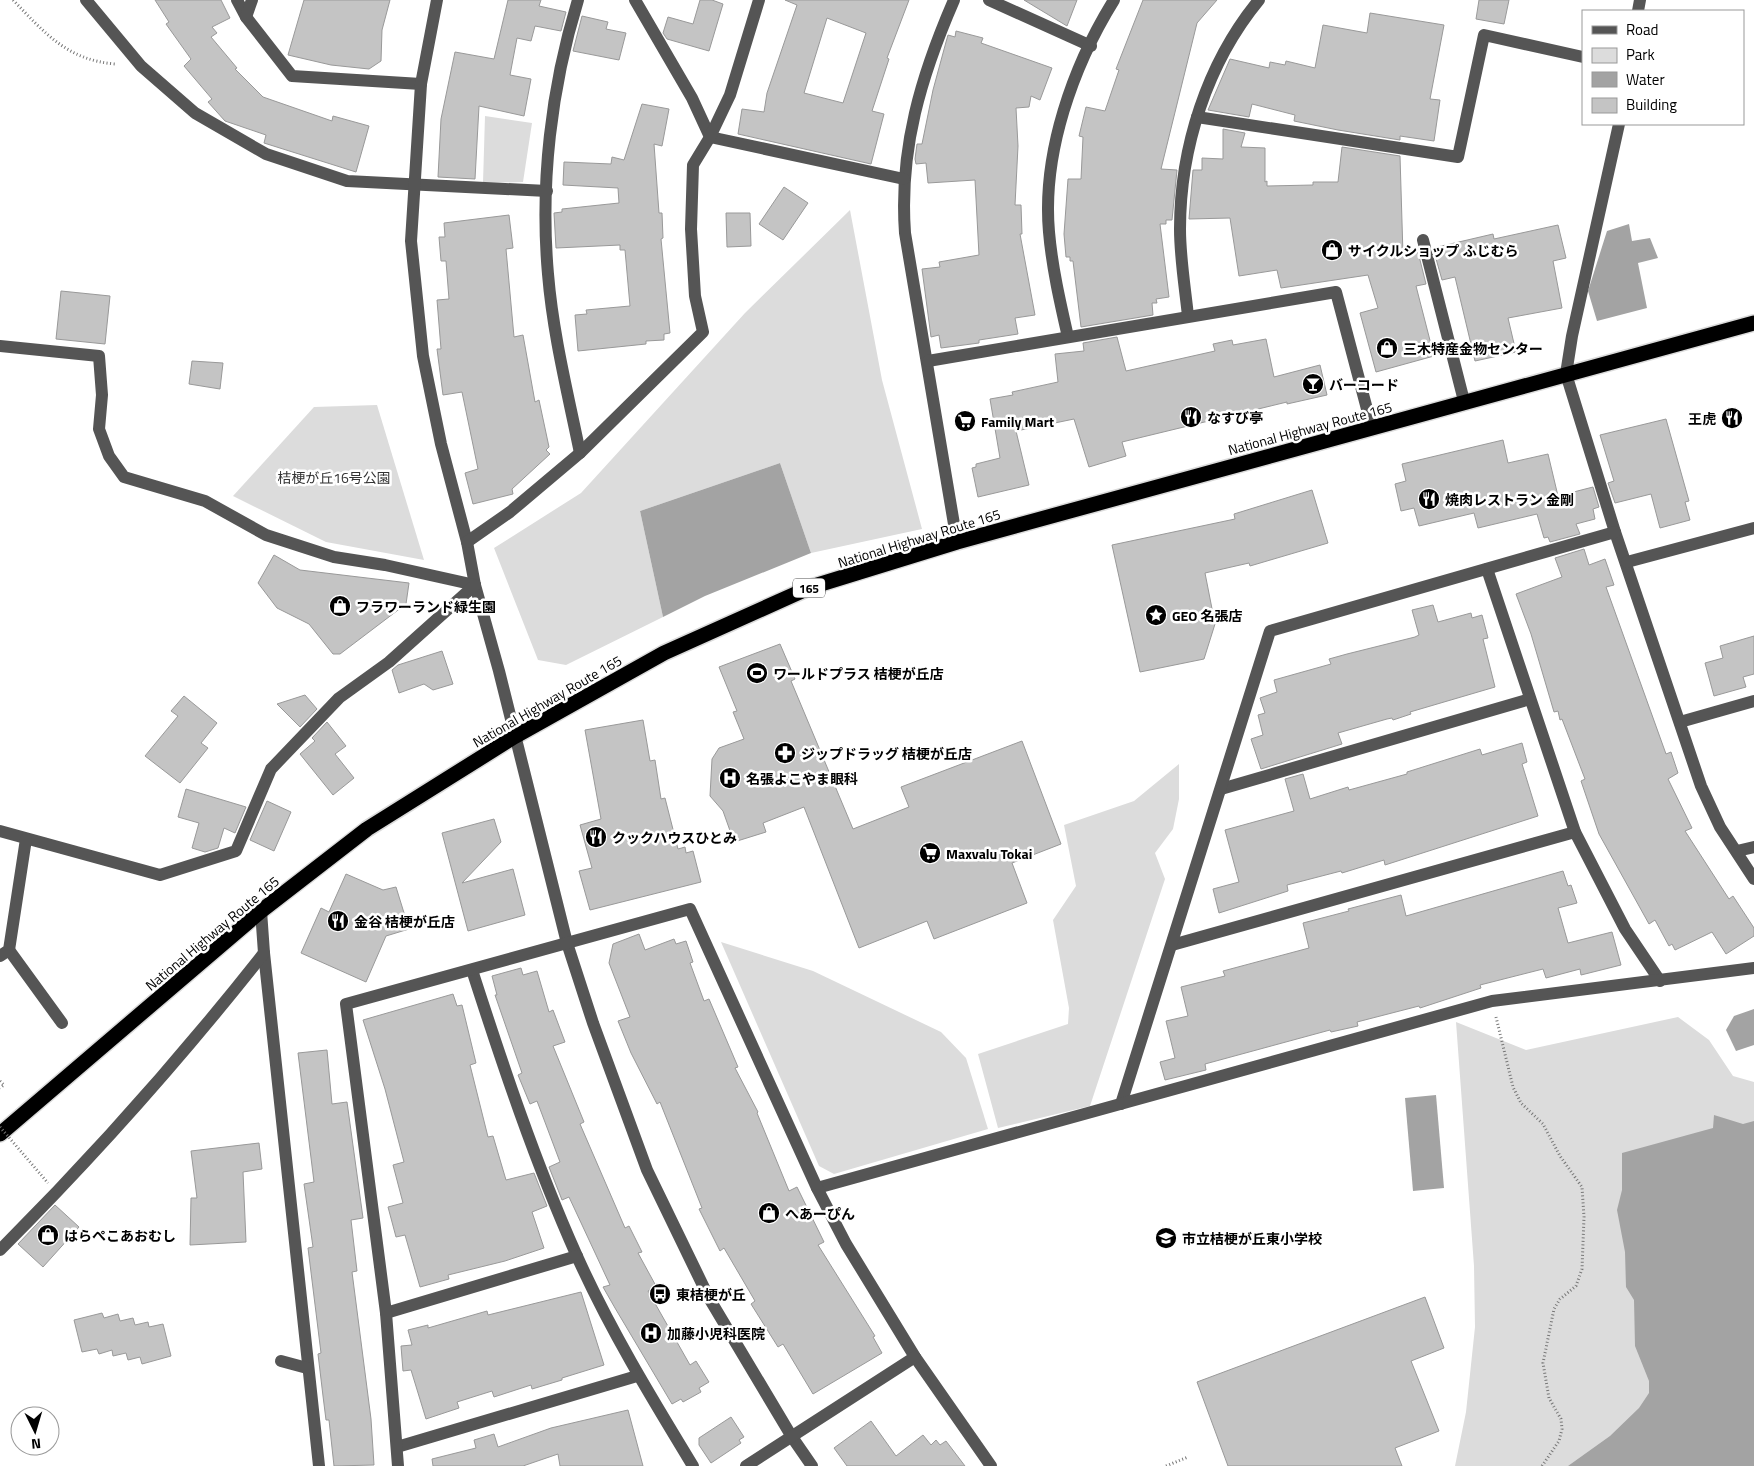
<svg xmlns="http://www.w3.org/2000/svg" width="1754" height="1466" font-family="'Titillium Web','Noto Sans JP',sans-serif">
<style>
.green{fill:#dcdcdc}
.water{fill:#a3a3a3}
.building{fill:#c4c4c4;stroke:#999;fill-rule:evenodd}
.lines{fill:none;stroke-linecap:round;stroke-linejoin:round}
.highway-casing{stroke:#dbdbdb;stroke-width:18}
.path{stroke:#777;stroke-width:3;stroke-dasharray:1 2.5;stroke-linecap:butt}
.minor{stroke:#555;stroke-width:12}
.highway{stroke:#000;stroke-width:15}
.path-bridge{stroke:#777;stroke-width:3;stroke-dasharray:1 2.5;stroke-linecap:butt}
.labels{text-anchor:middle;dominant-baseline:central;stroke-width:5;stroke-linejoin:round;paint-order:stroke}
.shield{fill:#fff;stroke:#4c4c4c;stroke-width:1}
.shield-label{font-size:12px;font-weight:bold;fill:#000}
.poi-label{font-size:14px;font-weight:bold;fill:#000;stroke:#fff;text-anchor:start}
.street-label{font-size:14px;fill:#000;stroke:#fff}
.park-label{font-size:14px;fill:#333;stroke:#fff}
</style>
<rect width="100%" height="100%" fill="#fff"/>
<g class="green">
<polygon points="485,116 532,123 523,182 483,183"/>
<polygon points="850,210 882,380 922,529 811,553 780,463 640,511 663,617 566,665 538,660 494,548 581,493 745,313"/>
<polygon points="377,405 424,560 326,542 233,496 314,407"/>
<polygon points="1179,764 1179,799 1173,829 1155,853 1165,879 1090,1106 998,1128 978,1054 1068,1024 1069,1008 1053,920 1076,886 1064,825 1134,801"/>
<polygon points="721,942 813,971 941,1032 966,1058 988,1129 834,1174 819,1166"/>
<polygon points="1678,1017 1709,1040 1733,1076 1754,1082 1754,1466 1455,1466 1466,1412 1475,1327 1474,1266 1456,1022 1526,1050"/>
</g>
<g class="water">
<polygon points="1629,224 1632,241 1650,238 1658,258 1638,263 1647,308 1597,321 1588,291 1607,231"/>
<polygon points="780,463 811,553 705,596 663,617 640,511"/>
<polygon points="1754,1009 1754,1045 1736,1051 1726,1030 1734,1016"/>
<polygon points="1436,1095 1444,1188 1413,1191 1405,1098"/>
<polygon points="1714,1115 1743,1124 1754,1121 1754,1466 1568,1466 1610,1436 1639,1408 1649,1393 1649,1381 1635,1346 1634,1300 1626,1287 1625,1252 1617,1210 1622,1190 1622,1153 1713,1128"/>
</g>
<g class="building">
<polygon points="155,0 221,0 230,18 212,27 217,33 211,37 237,68 235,69 263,97 332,121 333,116 369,126 356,172 264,143 266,135 225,121 208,102 212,99 184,66 191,59 166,24 169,22"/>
<polygon points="304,0 390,0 382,30 381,61 369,69 331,65 288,55"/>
<polygon points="508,0 541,0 539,6 566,12 561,31 535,26 531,41 517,38 510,75 531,79 524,116 479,106 475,179 438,177 441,119 455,52 494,59"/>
<polygon points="700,0 712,0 723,4 709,51 667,39 663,33 668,17 693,24"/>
<path d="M785 0H909L887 58 889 59 872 111 884 114 871 164 738 134 742 109 764 112 767 93 797 5ZM827 18 866 33 843 103 804 93Z"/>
<polygon points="1024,0 1077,0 1067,26"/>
<polygon points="1143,0 1217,0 1197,23 1161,169 1177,170 1172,220 1166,220 1166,224 1160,224 1169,297 1156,299 1157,303 1152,303 1153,315 1081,327 1073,261 1070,261 1070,257 1066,257 1064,234 1068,179 1081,179 1083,137 1079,136 1086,107 1105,111 1119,70 1116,69"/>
<polygon points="1479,0 1509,0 1504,24 1476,19"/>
<polygon points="1370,13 1444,25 1430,99 1440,100 1434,141 1400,136 1400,140 1338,130 1294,121 1295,115 1252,104 1249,117 1208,110 1230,59 1269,68 1270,62 1285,65 1286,61 1315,68 1323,25 1367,33"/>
<polygon points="582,16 608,22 606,29 626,33 619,60 573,51"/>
<polygon points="956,31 983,38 981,43 1052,68 1040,100 1031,96 1029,107 1016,108 1018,146 1015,205 1021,205 1022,234 1020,234 1035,315 1015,318 1018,334 979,340 979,343 941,348 939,335 931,337 922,269 940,267 939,262 979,255 975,180 928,183 926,163 916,164 915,159 917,144 922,144 933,90 946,42 948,35 955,37"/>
<polygon points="642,104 669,109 662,146 654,144 659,213 662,213 663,238 661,239 670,333 664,334 664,340 646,341 646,344 578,351 575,315 587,314 586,310 630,306 625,250 620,250 620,245 556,248 554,213 562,212 562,209 619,203 618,188 563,185 564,162 611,164 612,157 624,160"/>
<polygon points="1223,129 1245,133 1241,147 1265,148 1265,182 1267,181 1267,186 1313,185 1313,182 1338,182 1342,147 1400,156 1403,255 1418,252 1426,284 1416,286 1434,356 1376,372 1360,313 1378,308 1368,275 1281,288 1277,270 1239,276 1230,218 1189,219 1193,170 1202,170 1202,158 1223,159"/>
<polygon points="784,187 808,203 783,240 759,224"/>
<polygon points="726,213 750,213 751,246 727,247"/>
<polygon points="509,215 513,248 506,249 514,337 523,335 535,402 539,400 549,447 546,450 550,454 512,489 513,494 473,504 465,473 478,469 462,392 443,395 437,349 441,349 437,300 449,299 446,261 441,261 439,237 445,237 444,223"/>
<polygon points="1558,225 1566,258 1553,261 1562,308 1508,318 1516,352 1475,361 1455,277 1442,280 1433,248 1493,234 1494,239"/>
<polygon points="61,291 110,296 105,344 56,339"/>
<polygon points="1117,337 1126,371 1215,351 1213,344 1232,340 1233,345 1266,339 1274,377 1320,365 1327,395 1287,404 1287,402 1122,442 1126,456 1089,467 1074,419 1016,431 1029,485 978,497 972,468 976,467 976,464 1000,458 990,399 1013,395 1012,392 1058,382 1055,354 1084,351 1083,343"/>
<polygon points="192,361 223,363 220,389 189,384"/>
<polygon points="1666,419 1689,501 1685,502 1690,520 1660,528 1651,494 1615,503 1608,483 1614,481 1600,435"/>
<polygon points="1503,440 1508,463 1548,454 1558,496 1593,487 1599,507 1593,509 1595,519 1576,524 1580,534 1550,542 1548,537 1544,538 1537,514 1478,528 1474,513 1419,526 1414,508 1401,511 1395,484 1406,481 1402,464"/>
<polygon points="1312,490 1328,543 1250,566 1249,563 1205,573 1215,624 1204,659 1140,672 1112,545 1235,519 1234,514"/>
<polygon points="1584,549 1589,565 1605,559 1614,585 1606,587 1666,754 1671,752 1678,773 1668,779 1692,828 1685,831 1729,899 1733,896 1754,928 1754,936 1726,954 1712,932 1675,950 1672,944 1669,946 1655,920 1649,924 1599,834 1581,781 1585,779 1562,719 1560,720 1558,711 1554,712 1531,634 1516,594 1562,577 1555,558"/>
<polygon points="274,555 300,570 409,583 406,604 340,654 333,654 309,624 277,608 258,583"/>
<polygon points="1433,605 1438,622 1471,613 1472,618 1482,615 1488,638 1483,639 1495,687 1410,712 1411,714 1393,720 1392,718 1387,719 1338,733 1342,744 1261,769 1251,739 1263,735 1258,715 1265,713 1260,698 1277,692 1274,680 1331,664 1329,659 1347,654 1415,637 1419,635 1412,610"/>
<polygon points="1754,636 1754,674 1743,677 1746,687 1714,696 1705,663 1723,658 1720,646"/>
<polygon points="780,644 795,679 791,681 853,829 909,807 901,787 1022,741 1061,844 1012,863 1027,903 934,939 927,921 859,948 804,807 763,823 766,832 734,842 723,811 710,796 712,759 719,748 744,739 733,712 737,711 719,667"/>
<polygon points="442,651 453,684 433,690 424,684 399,693 392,670 398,665"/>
<polygon points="305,695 317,709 300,727 277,704"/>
<polygon points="184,696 217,723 201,743 208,748 180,783 145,756 178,716 171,711"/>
<polygon points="643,720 650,761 655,760 661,799 665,798 678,849 685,847 686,853 693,851 701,882 590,910 579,871 592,868 580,825 601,819 585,730"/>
<polygon points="327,722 346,746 335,754 354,778 333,795 300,754 315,741 312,738"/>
<polygon points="1522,743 1527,762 1522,764 1538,816 1385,865 1384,860 1342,873 1341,871 1287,885 1288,891 1219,913 1213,889 1239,882 1225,830 1294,811 1285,779 1303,774 1310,799 1348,787 1349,790 1407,774 1407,772 1480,749 1482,755"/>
<polygon points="186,789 246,807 235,833 224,828 218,848 205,852 192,848 199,823 178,817"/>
<polygon points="267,801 291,812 274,851 250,840"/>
<polygon points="494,819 501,842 462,883 513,869 525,915 468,931 442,833"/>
<polygon points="1563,871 1568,886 1571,885 1577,903 1558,908 1568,943 1612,932 1621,965 1581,975 1580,969 1546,978 1543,969 1480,985 1481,988 1420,1008 1419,1006 1357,1022 1358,1026 1331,1032 1330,1030 1205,1064 1206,1070 1165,1080 1160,1062 1175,1058 1166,1021 1188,1016 1181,987 1225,976 1223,971 1309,948 1303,923 1349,911 1348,909 1401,895 1406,916"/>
<polygon points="346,874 383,890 396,887 409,929 386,936 366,982 301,953 321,908 329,912"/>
<polygon points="639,934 645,950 674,939 676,944 686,941 693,962 690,963 704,1001 709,999 738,1067 735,1068 758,1112 757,1113 789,1191 797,1187 824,1242 818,1245 875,1336 873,1337 882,1353 813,1394 783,1344 778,1347 751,1304 755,1301 724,1248 720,1251 699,1209 702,1208 660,1102 657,1104 631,1053 618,1021 630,1017 609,963 613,944"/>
<polygon points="521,968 523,975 537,971 549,1012 553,1010 565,1042 553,1046 584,1122 580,1124 625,1228 629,1226 642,1252 638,1253 656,1286 648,1291 690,1365 696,1361 709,1382 699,1388 701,1392 683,1402 681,1399 672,1404 615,1308 603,1287 610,1285 569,1197 562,1200 549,1167 560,1162 537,1101 530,1104 518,1075 522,1073 495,995 497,995 492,976"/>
<polygon points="453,994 457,1006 462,1005 476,1063 470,1065 488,1137 493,1136 506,1180 534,1173 547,1206 532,1212 544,1248 505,1261 448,1275 449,1279 420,1287 405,1235 396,1237 388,1207 403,1203 393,1165 404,1162 385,1089 363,1020"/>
<polygon points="327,1050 332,1104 347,1102 363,1218 351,1220 357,1271 352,1272 371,1419 374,1465 334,1466 329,1420 326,1420 323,1396 318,1354 321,1353 308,1248 313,1247 304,1184 314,1182 298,1053"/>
<polygon points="259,1143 262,1169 243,1172 246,1242 190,1245 191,1198 197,1198 191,1151"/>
<polygon points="55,1205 79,1227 43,1267 18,1244"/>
<polygon points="581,1292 604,1365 562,1378 562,1380 532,1389 531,1385 494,1397 492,1391 457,1402 459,1408 426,1419 411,1370 403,1371 401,1346 412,1345 408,1330 428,1325 428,1328 487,1311 488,1315"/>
<polygon points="1425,1297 1444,1348 1411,1361 1439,1431 1395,1448 1402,1466 1228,1466 1197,1382"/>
<polygon points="102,1313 104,1318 118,1314 120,1321 133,1318 135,1325 148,1322 149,1327 163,1324 171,1356 142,1364 140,1357 128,1360 126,1353 113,1356 112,1350 99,1354 97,1349 82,1352 74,1320"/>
<polygon points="628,1410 643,1466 560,1466 558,1454 523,1466 433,1466 432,1459 476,1448 474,1440 494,1434 498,1447 551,1428"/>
<polygon points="731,1417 744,1437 739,1440 741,1443 711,1463 699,1445 699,1438"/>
<polygon points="871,1421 896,1456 923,1435 931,1445 936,1440 940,1445 946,1441 965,1466 847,1466 834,1448"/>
</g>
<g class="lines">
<g class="highway-casing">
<polyline id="highway" points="0,1134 261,911 367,829 514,737 664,653 811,587 957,542 1754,323"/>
</g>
<g class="path">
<path d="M13 0C45 33 67 60 115 64"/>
<polyline points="1496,1017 1513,1087 1521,1103 1543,1124 1560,1156 1582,1187 1584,1217 1582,1269 1576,1286 1560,1299 1554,1309 1543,1363 1549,1398 1561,1419 1562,1429 1559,1441 1542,1466"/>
<polyline points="0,1081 4,1085 0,1088"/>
<polyline points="1166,1466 1188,1457"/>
</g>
<g class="minor">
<polyline points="86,0 141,66 195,113 266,154 347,181 547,191"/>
<polyline points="237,0 246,17 292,76 421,84"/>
<polyline points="437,0 421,84 411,241 423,356 441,444 467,542 475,585 499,671 567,943 593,1023 647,1170 709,1298 792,1437 812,1466"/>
<path d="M578 0C551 88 540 183 548 274 553 335 568 394 580 453"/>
<polyline points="635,0 692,98 710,137"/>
<path d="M954 0C921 76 899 149 905 233L957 542"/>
<polyline points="989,0 1091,46"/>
<polyline points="1638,11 1640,0"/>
<polyline points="246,17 252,0"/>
<polyline points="1197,117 1458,157 1484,35 1583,57"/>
<polyline points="1619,124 1572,336 1566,374 1615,532 1701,786 1720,827 1754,879"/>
<polyline points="710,137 904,179"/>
<polyline points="1423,240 1464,401"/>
<path d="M1188 316C1185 287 1180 258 1180 229 1180 148 1207 63 1259 0"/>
<path d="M1068 337C1060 302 1052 267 1049 232 1042 153 1073 66 1114 0"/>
<polyline points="0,346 99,356 102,395 99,429 109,456 124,477 205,501 266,535 334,557 385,565 475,585"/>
<polyline points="928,361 1336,292 1372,428"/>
<polyline points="467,542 510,512 580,453 703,332 695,296 691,229 693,165 710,137 730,95 759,0"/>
<polyline points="1627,562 1754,528"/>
<polyline points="1487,569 1575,832 1625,929 1660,981"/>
<polyline points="1680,722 1754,701"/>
<polyline points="1221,789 1530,699"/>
<polyline points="0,831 160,875 236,851 271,769 339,698 389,662 475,585"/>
<polyline points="1737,851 1754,847"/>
<polyline points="261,911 264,953 319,1466"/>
<polyline points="1172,945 1575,832"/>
<polyline points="9,950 62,1023"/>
<polyline points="0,956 9,950 26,839"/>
<path d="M472 970C503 1066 535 1162 576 1254 609 1328 651 1397 693 1466"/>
<polyline points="1121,1104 1270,631 1615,532"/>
<polyline points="817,1188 1492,1001 1754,968"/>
<path d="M0 1250C94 1156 182 1057 264 953"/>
<polyline points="386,1313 577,1256"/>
<polyline points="281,1361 307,1368"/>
<polyline points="397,1447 637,1376"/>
<polyline points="398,1466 386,1313 346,1004 690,909 817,1188 846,1244 915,1357 991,1466"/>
<polyline points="746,1466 915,1357"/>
</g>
<use href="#highway" class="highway"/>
<polyline class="path-bridge" points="0,1127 48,1183"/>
</g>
<defs>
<g id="shop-disc" transform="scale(1.125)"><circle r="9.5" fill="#000" stroke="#fff"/><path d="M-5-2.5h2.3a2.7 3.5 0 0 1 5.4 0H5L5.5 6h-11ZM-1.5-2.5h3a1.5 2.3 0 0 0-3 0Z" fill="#fff"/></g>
<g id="bar-disc" transform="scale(1.125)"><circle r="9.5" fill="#000" stroke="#fff"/><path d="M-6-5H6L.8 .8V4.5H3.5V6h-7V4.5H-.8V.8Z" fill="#fff"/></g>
<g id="restaurant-disc" transform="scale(1.125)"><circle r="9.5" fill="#000" stroke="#fff"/><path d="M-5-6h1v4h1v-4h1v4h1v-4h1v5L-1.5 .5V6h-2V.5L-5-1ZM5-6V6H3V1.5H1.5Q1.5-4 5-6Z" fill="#fff"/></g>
<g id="supermarket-disc" transform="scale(1.125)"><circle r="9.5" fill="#000" stroke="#fff"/><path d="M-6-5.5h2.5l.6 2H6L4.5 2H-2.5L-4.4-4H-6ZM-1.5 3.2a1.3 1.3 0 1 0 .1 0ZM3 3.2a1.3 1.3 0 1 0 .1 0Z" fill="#fff"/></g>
<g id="sight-disc" transform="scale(1.125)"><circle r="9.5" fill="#000" stroke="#fff"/><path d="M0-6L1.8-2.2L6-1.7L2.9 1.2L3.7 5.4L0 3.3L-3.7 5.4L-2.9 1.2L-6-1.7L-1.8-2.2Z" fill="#fff"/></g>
<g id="stadium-disc" transform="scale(1.125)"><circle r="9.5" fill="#000" stroke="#fff"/><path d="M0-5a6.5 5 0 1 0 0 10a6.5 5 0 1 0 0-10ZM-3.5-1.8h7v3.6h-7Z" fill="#fff"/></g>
<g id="pharmacy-disc" transform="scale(1.125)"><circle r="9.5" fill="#000" stroke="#fff"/><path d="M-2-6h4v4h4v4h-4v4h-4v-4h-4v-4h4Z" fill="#fff"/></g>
<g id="hospital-disc" transform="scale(1.125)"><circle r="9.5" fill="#000" stroke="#fff"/><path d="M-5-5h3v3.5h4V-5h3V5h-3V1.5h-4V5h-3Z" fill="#fff"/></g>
<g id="school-disc" transform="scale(1.125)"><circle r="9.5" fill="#000" stroke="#fff"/><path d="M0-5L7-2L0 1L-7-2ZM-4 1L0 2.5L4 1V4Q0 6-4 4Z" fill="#fff"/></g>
<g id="bus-disc" transform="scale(1.125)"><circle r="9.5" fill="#000" stroke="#fff"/><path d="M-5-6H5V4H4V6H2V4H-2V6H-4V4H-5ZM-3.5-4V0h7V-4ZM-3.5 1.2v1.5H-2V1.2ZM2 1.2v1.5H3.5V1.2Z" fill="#fff"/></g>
</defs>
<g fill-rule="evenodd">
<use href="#shop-disc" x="1332" y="250"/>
<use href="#shop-disc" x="1387" y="348"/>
<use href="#bar-disc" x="1313" y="384"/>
<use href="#restaurant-disc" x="1191" y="417"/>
<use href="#restaurant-disc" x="1732" y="418"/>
<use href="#supermarket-disc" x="965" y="421"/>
<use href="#restaurant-disc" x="1429" y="499"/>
<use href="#shop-disc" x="340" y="606"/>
<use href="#sight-disc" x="1156" y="615"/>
<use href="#stadium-disc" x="757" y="673"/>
<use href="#pharmacy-disc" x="785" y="753"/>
<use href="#hospital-disc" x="730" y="778"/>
<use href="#restaurant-disc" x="596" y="837"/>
<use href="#supermarket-disc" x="930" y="853"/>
<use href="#restaurant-disc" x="338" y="921"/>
<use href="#shop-disc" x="769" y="1213"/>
<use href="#shop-disc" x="48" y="1235"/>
<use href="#school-disc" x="1166" y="1238"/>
<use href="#bus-disc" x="660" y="1294"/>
<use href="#hospital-disc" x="651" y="1333"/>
</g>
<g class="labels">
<rect class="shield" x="793" y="578.5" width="32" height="19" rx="4"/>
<g class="shield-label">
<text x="809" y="588">165</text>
</g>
<g class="poi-label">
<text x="1348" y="250">サイクルショップ ふじむら</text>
<text x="1403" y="348">三木特産金物センター</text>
<text x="1329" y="384">バーコード</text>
<text x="1207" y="417">なすび亭</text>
<text x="1716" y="418" text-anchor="end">王虎</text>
<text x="981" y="421">Family Mart</text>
<text x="1445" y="499">焼肉レストラン 金剛</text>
<text x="356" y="606">フラワーランド緑生園</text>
<text x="1172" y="615">GEO 名張店</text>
<text x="773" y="673">ワールドプラス 桔梗が丘店</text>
<text x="801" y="753">ジップドラッグ 桔梗が丘店</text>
<text x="746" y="778">名張よこやま眼科</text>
<text x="612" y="837">クックハウスひとみ</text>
<text x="946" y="853">Maxvalu Tokai</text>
<text x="354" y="921">金谷 桔梗が丘店</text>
<text x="785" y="1213">へあーぴん</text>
<text x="64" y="1235">はらぺこあおむし</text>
<text x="1182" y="1238">市立桔梗が丘東小学校</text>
<text x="676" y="1294">東桔梗が丘</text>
<text x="667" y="1333">加藤小児科医院</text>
</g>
<g class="street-label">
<text transform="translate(1310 428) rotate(-15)">National Highway Route 165</text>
<text transform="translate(919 538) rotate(-17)">National Highway Route 165</text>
<text transform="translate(547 701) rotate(-30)">National Highway Route 165</text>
<text transform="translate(212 933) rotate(-40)">National Highway Route 165</text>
</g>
<g class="park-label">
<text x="334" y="477">桔梗が丘16号公園</text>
</g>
</g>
<rect x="1582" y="10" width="162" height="115" fill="#ffffff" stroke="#999999"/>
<rect x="1592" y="26" width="25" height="8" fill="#555555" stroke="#999999"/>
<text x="1626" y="35" font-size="15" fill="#000000">Road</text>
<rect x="1592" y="48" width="25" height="15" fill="#dcdcdc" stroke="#999999"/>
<text x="1626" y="60" font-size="15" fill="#000000">Park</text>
<rect x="1592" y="72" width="25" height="15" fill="#a3a3a3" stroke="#999999"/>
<text x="1626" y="85" font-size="15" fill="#000000">Water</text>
<rect x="1592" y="98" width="25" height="15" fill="#c4c4c4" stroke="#999999"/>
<text x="1626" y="110" font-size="15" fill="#000000">Building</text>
<g transform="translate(35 1431) rotate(175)"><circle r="24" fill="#ffffff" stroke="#999999"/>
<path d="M0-4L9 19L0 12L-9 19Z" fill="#000000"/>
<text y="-8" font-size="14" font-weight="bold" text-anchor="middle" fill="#000000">N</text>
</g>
</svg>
